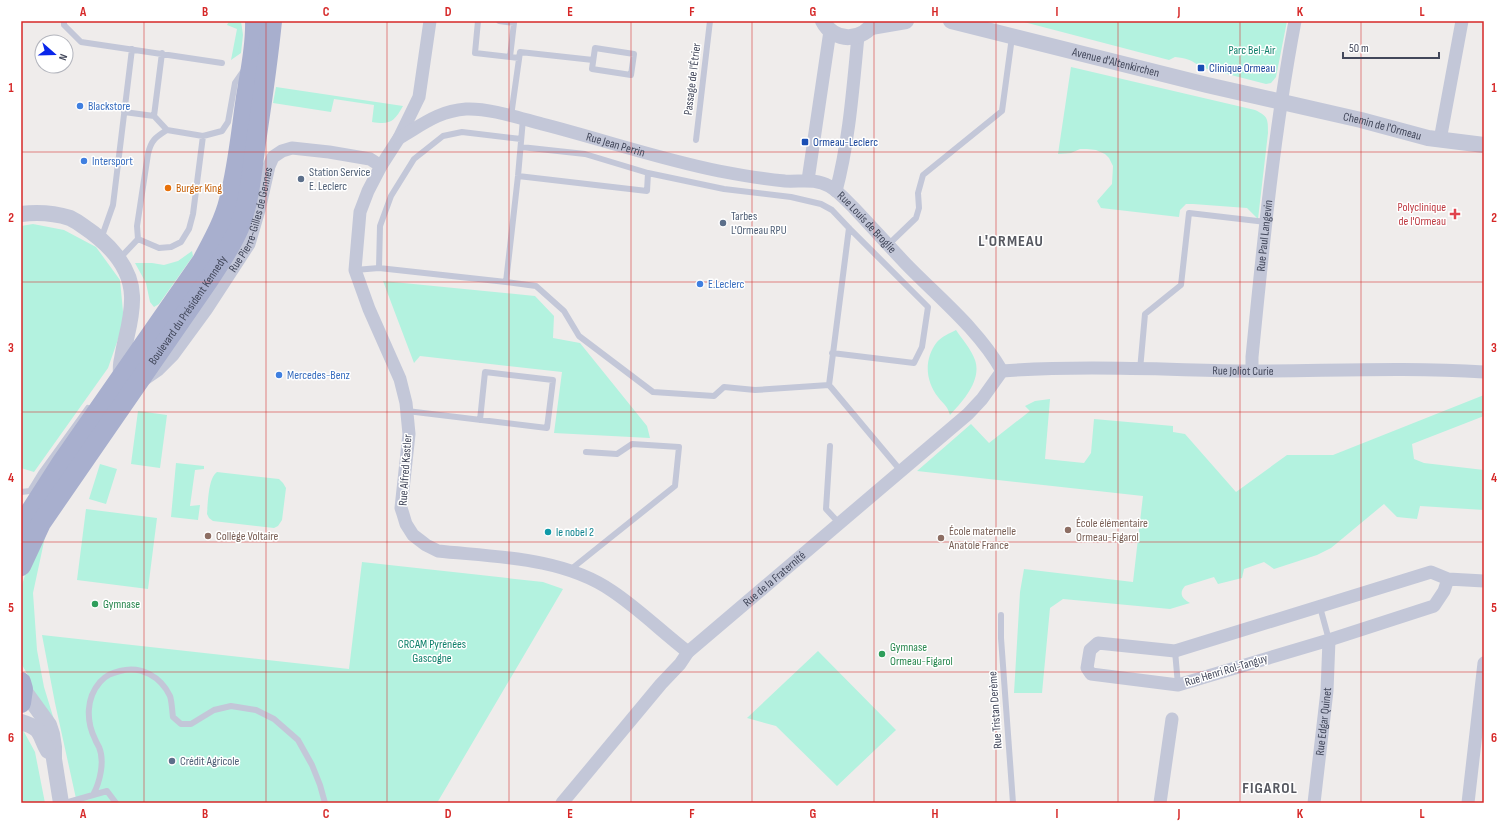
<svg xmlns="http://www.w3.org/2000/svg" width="1505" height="824" viewBox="0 0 1505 824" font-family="'Sofia Sans Condensed',sans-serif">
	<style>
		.green { fill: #b3f2df }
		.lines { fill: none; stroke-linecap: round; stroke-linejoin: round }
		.service { stroke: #c3c7d8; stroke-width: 6 }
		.minor { stroke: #c3c7d8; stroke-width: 13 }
		.tertiary { stroke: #c3c7d8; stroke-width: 16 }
		.primary { stroke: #a8afce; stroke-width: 20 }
		.grid { fill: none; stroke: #d62828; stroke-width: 1; stroke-opacity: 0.55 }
		.transit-dot { fill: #1a4fb4; stroke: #fff; stroke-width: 1.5 }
		.shop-dot { fill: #3f7fe0; stroke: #fff; stroke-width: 1.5 }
		.service-dot { fill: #5c6f8a; stroke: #fff; stroke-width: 1.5 }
		.food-dot { fill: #e8710a; stroke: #fff; stroke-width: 1.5 }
		.health-dot { fill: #e0444e; stroke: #fff; stroke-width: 1.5 }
		.education-dot { fill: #8d6e63; stroke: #fff; stroke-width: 1.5 }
		.culture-dot { fill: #0f9aa8; stroke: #fff; stroke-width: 1.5 }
		.leisure-dot { fill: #2e9e5b; stroke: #fff; stroke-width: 1.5 }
		.labels { text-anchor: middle; stroke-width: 3; stroke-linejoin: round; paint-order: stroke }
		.park-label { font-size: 12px; fill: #0e806a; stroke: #fff }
		.street-label { font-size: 12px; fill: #42475a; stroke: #fff }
		.transit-label { font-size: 12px; fill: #164399; stroke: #fff; text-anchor: start }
		.shop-label { font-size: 12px; fill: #366cbe; stroke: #fff; text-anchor: start }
		.service-label { font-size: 12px; fill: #4e5e75; stroke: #fff; text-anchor: start }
		.food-label { font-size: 12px; fill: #c56008; stroke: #fff; text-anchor: start }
		.health-label { font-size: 12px; fill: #be3a42; stroke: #fff; text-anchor: end }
		.education-label { font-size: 12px; fill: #785e54; stroke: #fff; text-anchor: start }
		.culture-label { font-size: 12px; fill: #0d838f; stroke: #fff; text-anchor: start }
		.leisure-label { font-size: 12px; fill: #27864d; stroke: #fff; text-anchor: start }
		.district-label { font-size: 16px; font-weight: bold; letter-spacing: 1px; fill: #575961; stroke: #fff }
		.neatline { fill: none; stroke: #d62828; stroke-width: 1.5 }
		.grid-label { font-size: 13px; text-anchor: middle; font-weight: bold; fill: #d62828 }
	</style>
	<rect width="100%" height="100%" fill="#efeceb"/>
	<path class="green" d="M229,21h12l2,14 -2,18 -10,7 6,-31 -10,-4z
		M1020,21h267l-11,56 -5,6 -5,1 -66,-17c-7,-7 -15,-9 -25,-10l-6,3z
		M1071,67l184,43c13,6 13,9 13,23l-10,86 -11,-11 -54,-4h-7l-6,6 -1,7 -78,-9 -4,-7 15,-17 1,-18 -4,-8 -4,-4 -9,-4 -9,-1h-7l-9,4 -13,1z
		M276,87l127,19c-9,16 -13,19 -31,16l2,-17 -40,-6 -3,13 -58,-9z
		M33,224l31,6 32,17 24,33 4,42 -16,46 -74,104 -13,-4v-242z
		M192,251l1,5 -34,48 -5,3 -4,-5 -4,-19 -11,-20h17l12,2 14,-4z
		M383,281l152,15 19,20 -1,22 27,5 67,83 3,12 -96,-5 8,-61 -142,-16 -6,7z
		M956,330c6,9 15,19 19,30 7,20 -12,41 -25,55 -3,-10 -6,-10 -12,-18 -13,-17 -14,-38 -1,-55 4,-5 13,-9 19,-12z
		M1484,395v21l-72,28 2,15 10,4 60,7v40l-64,-4 -3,13 -20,-2 -13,-13 -53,44 -14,7 -43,14 -10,-7 -20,7 -2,9 -24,6 -4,-7 -29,9c-7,8 -2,13 5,17l-20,6 -107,-10 -13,9 -8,85h-28l6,-101 4,-23 109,13 10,-86 -226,-25 54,-47 18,19 41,-32 -5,-5 10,-5 15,-2 -5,60 39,4 7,-10 3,-34 79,7v6l12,2 51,58 51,-37h46z
		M138,411l29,4 -7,53 -29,-4z
		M176,463l28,3v3l-9,1 -5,36 10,-1 -2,15 -27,-3z
		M100,464l17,5 -11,35 -17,-5z
		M217,472l62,7 4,4 3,5 -4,32 -4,6 -4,2 -61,-7 -4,-3 -2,-4c1,-10 1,-36 10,-42z
		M86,509l71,9 -9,71 -71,-9z
		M45,537l-12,56 4,57 7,37 11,36 -22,-31 -3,-13 -9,-16v-75l5,-16z
		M362,562l181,20 20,7 -126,214h-360l-22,-100 -13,-68 307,34z
		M818,651l78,79 -59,56 -61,-60 -29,-8z
		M23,730l12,22 10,51h-24v-72z"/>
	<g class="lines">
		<path class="service" d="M64,21v4l17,17 141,21
			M478,21l-3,32 44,5
			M499,21l15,2 -4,34
			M595,48l39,6 -3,21 -39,-6z
			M162,53l-8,63 13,14 36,6 19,-5 6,-9 7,-39 9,-13
			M124,112l30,4
			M511,116l9,-64 73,8
			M167,130c-11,7 -16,10 -19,24l-11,72 1,13 21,9 12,-1 10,-5 8,-13 4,-15 10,-78
			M696,140l14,-119
			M648,173l76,16 67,8 30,7 11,6 17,18 79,79 -6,40 -8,16 -82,-10
			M518,176l129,15 1,-18 -63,-19 -64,-7
			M849,228l-20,157 72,86
			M101,239l12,-34 19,-156
			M889,244l27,-26 3,-10 -1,-15 5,-18 79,-64 10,-74
			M120,258l18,-19
			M379,268l1,-42 11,-30 23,-37 29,-23 19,-4 59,7
			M355,270l24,-2 127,14 12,-106 5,-57
			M506,282l30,4 28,25 15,25 74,56 61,4 10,-9 31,3 74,-5
			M1140,370l5,-56 36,-29 8,-72 77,9
			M407,411l140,17 6,-48 -68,-8 -5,48
			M830,446l-4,63 13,14
			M41,473l47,-65
			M21,492l9,-1 11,-18 3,-2
			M570,570l105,-84 4,-39 -47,-3 -15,10 -31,-2
			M1320,607l9,33
			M1001,615v23l12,165
			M1175,651l3,34
			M93,795c7,-13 12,-34 6,-48 -1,-2 -3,-5 -4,-8 -9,-18 -9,-41 5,-57 6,-7 12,-9 20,-11 21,-6 41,6 50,25 2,6 2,15 3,21l8,7h10l23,-14 17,-4 25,4 18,9 24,21 14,25 8,20 5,18
			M65,803l42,-12 9,12"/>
		<g class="minor">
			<path d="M430,21l-11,76 -20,41 -18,28 -13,25 -8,21 -5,58 14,39 31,70 6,24 3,31 -8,74 2,6 3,10 7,11 13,10 12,6c57,6 125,6 174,40 27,18 50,41 76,61"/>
			<path id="s1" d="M399,138c23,-13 39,-27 67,-29 23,-1 53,9 76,15 59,15 117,35 177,47 21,4 44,8 66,10 15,1 30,-3 44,5 9,5 17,14 24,21 18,19 35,38 53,57 33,34 72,65 96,107"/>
			<path d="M1440,140l22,-119"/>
			<path d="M808,180l22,-149"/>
			<path d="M836,191c13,-48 17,-104 22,-155"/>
			<path id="s2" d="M1002,371c82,-6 166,-1 249,0 77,0 155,-4 233,1"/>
			<path id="s3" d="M1252,371v-14c11,-112 22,-225 43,-336"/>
			<path id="s4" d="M145,379l13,-9 15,-15 33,-45 43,-66 10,-34 10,-44 4,-9 9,-6 10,-3 37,4 41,7 11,7"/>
			<path d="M1448,579l-4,12 -10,15 -105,34 -151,45 -87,-11 -4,-6 3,-18 8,-7 77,8 256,-79 17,7 36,2"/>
			<path id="s5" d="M562,803l99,-119 19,-20 8,-12 280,-238 14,-15 20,-28"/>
			<path d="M1160,803l12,-84"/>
			<path id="s6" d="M1314,803l13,-112 2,-51"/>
			<path d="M1468,803l16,-140"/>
		</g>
		<g class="tertiary">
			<path d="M823,21c11,22 40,21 52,0"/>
			<path id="s7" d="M951,21l256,64 154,35 67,18 56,7"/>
			<path d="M871,27l35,-6"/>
			<path d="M21,214c16,-2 33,-1 49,4 4,2 9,5 13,8 24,16 48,40 49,70 1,23 -7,42 -10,63 -2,6 -1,13 -1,19"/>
			<path d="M23,689l26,36 3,9 2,13v12l7,44"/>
			<path d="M21,722c23,7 17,12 27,29"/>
		</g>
		<g class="primary">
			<path d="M21,530l7,-15 34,-53 140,-201c10,-19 22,-40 27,-61 9,-34 12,-69 17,-103 4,-25 10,-51 9,-76"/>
			<path id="s8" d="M21,566l20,-43 167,-242c11,-17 23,-34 31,-53 11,-27 13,-58 17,-86 6,-40 12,-81 16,-121"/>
			<path d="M21,682l2,7 -2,14"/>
		</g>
	</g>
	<path class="grid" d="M144,21v782M266,21v782M387,21v782M509,21v782M631,21v782M752,21v782M874,21v782M996,21v782M1118,21v782M1240,21v782M1361,21v782M21,152h1463M21,282h1463M21,412h1463M21,542h1463M21,672h1463"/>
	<g class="transit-dot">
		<rect x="1197" y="64" width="8" height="8" rx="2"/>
		<rect x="801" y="138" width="8" height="8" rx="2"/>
	</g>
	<g class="shop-dot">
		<circle cx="80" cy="106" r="4"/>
		<circle cx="84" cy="161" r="4"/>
		<circle cx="700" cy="284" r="4"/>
		<circle cx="279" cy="375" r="4"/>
	</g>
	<g class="service-dot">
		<circle cx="301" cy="179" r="4"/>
		<circle cx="723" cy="223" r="4"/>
		<circle cx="172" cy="761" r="4"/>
	</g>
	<circle class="food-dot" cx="168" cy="188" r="4"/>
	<path class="health-dot" d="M1453 208h4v4h4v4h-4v4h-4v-4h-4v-4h4z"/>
	<g class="education-dot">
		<circle cx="1068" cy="530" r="4"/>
		<circle cx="208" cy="536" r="4"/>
		<circle cx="941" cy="538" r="4"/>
	</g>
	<circle class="culture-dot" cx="548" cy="532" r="4"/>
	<g class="leisure-dot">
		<circle cx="95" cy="604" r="4"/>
		<circle cx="882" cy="654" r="4"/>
	</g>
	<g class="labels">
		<g class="park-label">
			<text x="1252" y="54">Parc Bel-Air</text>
			<text x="432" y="648">CRCAM Pyrénées<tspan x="432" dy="14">Gascogne</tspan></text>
		</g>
		<g class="street-label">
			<text dy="4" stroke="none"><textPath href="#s7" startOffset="170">Avenue d'Altenkirchen</textPath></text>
			<text transform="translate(692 79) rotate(-83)" y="4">Passage de l'Étrier</text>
			<text dy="4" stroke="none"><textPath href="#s7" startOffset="444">Chemin de l'Ormeau</textPath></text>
			<text dy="4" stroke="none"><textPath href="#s1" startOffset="228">Rue Jean Perrin</textPath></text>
			<text dy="4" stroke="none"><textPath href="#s4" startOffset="195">Rue Pierre-Gilles de Gennes</textPath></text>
			<text dy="4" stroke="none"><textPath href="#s1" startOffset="499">Rue Louis de Broglie</textPath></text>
			<text dy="4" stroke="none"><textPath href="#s3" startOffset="136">Rue Paul Langevin</textPath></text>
			<text dy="4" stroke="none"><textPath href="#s8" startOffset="306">Boulevard du Président Kennedy</textPath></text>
			<text dy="4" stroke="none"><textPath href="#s2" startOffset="241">Rue Joliot Curie</textPath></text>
			<text transform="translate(405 470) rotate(-86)" y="4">Rue Alfred Kastler</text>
			<text dy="4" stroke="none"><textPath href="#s5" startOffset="310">Rue de la Fraternité</textPath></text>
			<text transform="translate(1226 670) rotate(-17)" y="4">Rue Henri Rol-Tanguy</text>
			<text transform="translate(995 710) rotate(-94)" y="4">Rue Tristan Derème</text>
			<text dy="4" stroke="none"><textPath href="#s6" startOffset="82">Rue Edgar Quinet</textPath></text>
		</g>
		<g class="transit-label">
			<text x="1209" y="72">Clinique Ormeau</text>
			<text x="813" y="146">Ormeau-Leclerc</text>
		</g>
		<g class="shop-label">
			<text x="88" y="110">Blackstore</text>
			<text x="92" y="165">Intersport</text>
			<text x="708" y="288">E.Leclerc</text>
			<text x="287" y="379">Mercedes-Benz</text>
		</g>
		<g class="service-label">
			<text x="309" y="176">Station Service<tspan x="309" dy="14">E. Leclerc</tspan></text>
			<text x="731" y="220">Tarbes<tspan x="731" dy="14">L'Ormeau RPU</tspan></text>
			<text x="180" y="765">Crédit Agricole</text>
		</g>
		<g class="food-label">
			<text x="176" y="192">Burger King</text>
		</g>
		<g class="health-label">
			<text x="1446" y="211">Polyclinique<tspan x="1446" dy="14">de l'Ormeau</tspan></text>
		</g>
		<g class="education-label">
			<text x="1076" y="527">École élémentaire<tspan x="1076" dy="14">Ormeau-Figarol</tspan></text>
			<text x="949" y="535">École maternelle<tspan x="949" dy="14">Anatole France</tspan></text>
			<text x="216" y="540">Collège Voltaire</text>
		</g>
		<g class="culture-label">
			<text x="556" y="536">le nobel 2</text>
		</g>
		<g class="leisure-label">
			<text x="103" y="608">Gymnase</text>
			<text x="890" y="651">Gymnase<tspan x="890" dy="14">Ormeau-Figarol</tspan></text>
		</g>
		<g class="district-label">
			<text x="1011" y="246">L'ORMEAU</text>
			<text x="1270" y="793">FIGAROL</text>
		</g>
	</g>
	<rect width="1505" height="824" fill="none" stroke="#ffffff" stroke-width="44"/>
	<g transform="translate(54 54) rotate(110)"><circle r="19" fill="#ffffff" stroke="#b3b5bd"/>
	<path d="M0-3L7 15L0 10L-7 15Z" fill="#0926ea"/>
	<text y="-6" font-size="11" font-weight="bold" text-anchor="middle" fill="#42475a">N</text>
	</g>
	<path d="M1343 52v6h96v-6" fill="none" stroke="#42475a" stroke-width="2"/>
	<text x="1349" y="52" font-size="12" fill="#42475a" stroke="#ffffff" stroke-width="3" paint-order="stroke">50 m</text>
	<rect x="22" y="22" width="1461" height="780" class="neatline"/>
	<g class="grid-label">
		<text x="83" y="16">A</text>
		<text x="205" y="16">B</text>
		<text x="326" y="16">C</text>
		<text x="448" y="16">D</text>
		<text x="570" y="16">E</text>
		<text x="692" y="16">F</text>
		<text x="813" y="16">G</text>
		<text x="935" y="16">H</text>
		<text x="1057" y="16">I</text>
		<text x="1179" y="16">J</text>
		<text x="1300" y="16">K</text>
		<text x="1422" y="16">L</text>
		<text x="11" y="92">1</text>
		<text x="1494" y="92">1</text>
		<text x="11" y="222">2</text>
		<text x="1494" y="222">2</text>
		<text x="11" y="352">3</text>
		<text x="1494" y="352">3</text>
		<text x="11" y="482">4</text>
		<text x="1494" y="482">4</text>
		<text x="11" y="612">5</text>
		<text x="1494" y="612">5</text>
		<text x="11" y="742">6</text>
		<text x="1494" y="742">6</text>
		<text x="83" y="818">A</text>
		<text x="205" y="818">B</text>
		<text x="326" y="818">C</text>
		<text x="448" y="818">D</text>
		<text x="570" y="818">E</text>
		<text x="692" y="818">F</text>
		<text x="813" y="818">G</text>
		<text x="935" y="818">H</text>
		<text x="1057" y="818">I</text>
		<text x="1179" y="818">J</text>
		<text x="1300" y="818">K</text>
		<text x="1422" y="818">L</text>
	</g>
</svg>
